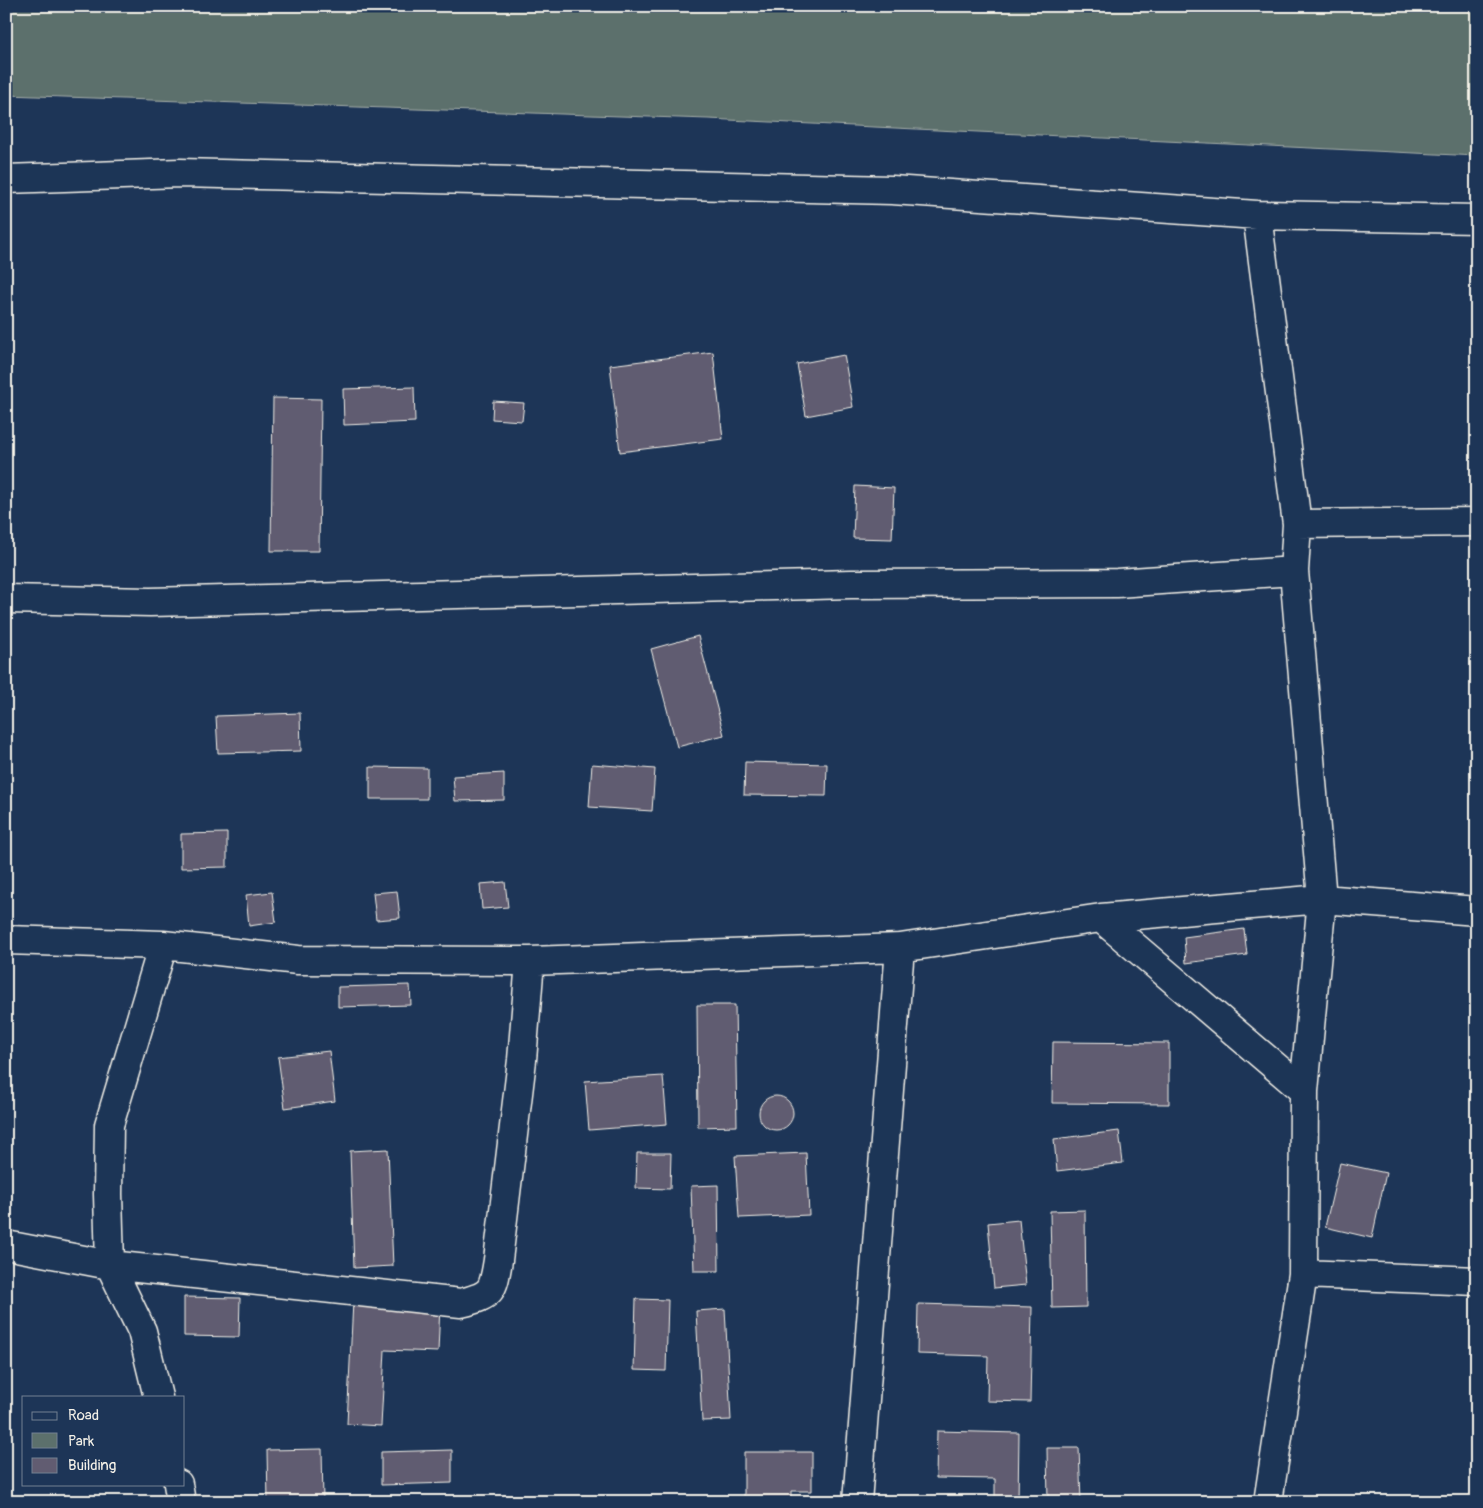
<svg xmlns="http://www.w3.org/2000/svg" width="1483" height="1508" viewBox="0 0 1483 1508" font-family="Pangolin,sans-serif">
	<style>
		.green { fill: #5c706c; stroke: #a8b0aa }
		.building { fill: #615c71; stroke: #f4f1e8 }
		.lines { fill: none; stroke-linecap: round; stroke-linejoin: round }
		.street-casing { stroke: #f4f1e8; stroke-width: 31 }
		.street { stroke: #1d3557; stroke-width: 28 }
	</style>
	<rect width="100%" height="100%" fill="#1d3557"/>
	<filter id="ink" filterUnits="userSpaceOnUse"><feTurbulence type="fractalNoise" baseFrequency=".02" numOctaves="2"/><feDisplacementMap in="SourceGraphic" scale="10" xChannelSelector="R" yChannelSelector="G"/><feConvolveMatrix kernelMatrix="1 2 1 2 8 2 1 2 1" color-interpolation-filters="sRGB"/></filter>
	<g filter="url(#ink)">
		<path class="green" d="M6,6h1471v150l-769,-37 -702,-24z"/>
		<path class="building" d="M713,352l10,87 -103,13 -10,-87z
			M844,355l9,52 -47,9 -9,-52z
			M414,387l1,35 -71,3 -1,-36z
			M273,398l48,1 -2,152h-48z
			M493,401l31,2 -2,18 -30,-2z
			M855,486l39,2 -2,51 -39,-1z
			M698,636l26,99 -47,12 -26,-98z
			M300,713l1,38 -83,2 -2,-37z
			M745,762l82,2 -1,32 -82,-1z
			M592,764l63,5 -3,42 -63,-4z
			M370,767l57,1v31h-57z
			M504,773v27l-49,1 -2,-25z
			M227,833v34l-46,1v-34z
			M505,882l3,25 -26,2 -2,-25z
			M397,891l3,27 -24,2 -3,-27z
			M272,892l4,30 -27,4 -3,-31z
			M1244,929l3,26 -61,8 -2,-26z
			M410,985l1,20 -73,2v-20z
			M697,1005h38l2,121 -39,1z
			M1053,1042l116,1v61l-117,-1z
			M329,1051l6,50 -50,7 -7,-51z
			M663,1076l4,48 -78,6 -4,-49z
			M759 1113a17 17 0 1 1 34 0a17 17 0 1 1-34 0Z
			M1119,1131l4,32 -66,8 -3,-32z
			M388,1149l5,117 -39,2 -4,-117z
			M637,1153h34l-1,36 -34,-1z
			M806,1153l3,62 -70,3 -4,-62z
			M1340,1163l46,10 -14,65 -47,-11z
			M718,1185l1,86h-25l-3,-85z
			M1085,1210l1,97 -34,1 -2,-97z
			M1019,1220l7,65 -32,3 -6,-65z
			M184,1297l56,1 -1,39 -55,-1z
			M636,1299l32,1 -2,71 -32,-1z
			M353,1301l87,4 -2,47 -53,-2 -4,76 -34,-2z
			M918,1304l114,3 -2,95 -43,-1 1,-45 -71,-2z
			M725,1309l6,111 -29,1 -6,-110z
			M937,1431l82,2 -1,69h-23v-23l-59,-1z
			M1047,1448h32l2,54h-33z
			M322,1449l1,53h-55l-1,-52z
			M452,1450v33l-71,2v-33z
			M744,1452h68v39h-21v11h-47z"/>
		<g class="lines">
			<defs>
				<path id="street" d="M6,179l174,-6 712,17 365,25 220,4
					M1257,215l40,309 -3,47 28,328 -18,192 -1,183 -35,228
					M1297,524l180,-2
					M6,599l144,3 701,-18 266,-1 177,-12
					M1101,918l203,173
					M6,940l157,5 135,15 232,1 370,-13 201,-30 221,-19 155,12
					M6,1245l104,20 351,38c32,-8 32,-12 37,-43l24,-200 8,-99
					M1303,1274l174,7
					M158,1397l-16,-66 -32,-66 -2,-71 1,-69 54,-180
					M178,1484l3,18
					M857,1502l43,-554"/>
			</defs>
			<use href="#street" class="street-casing"/>
			<use href="#street" class="street"/>
		</g>
	</g>
	<rect width="1483" height="1508" fill="none" stroke="#1d3557" stroke-width="25"/>
	<rect x="12" y="12" width="1458" height="1483" fill="none" stroke="#f4f1e8" stroke-width="2" filter="url(#ink)"/>
	<rect x="22" y="1396" width="162" height="90" fill="#1d3557" stroke="#738091"/>
	<rect x="32" y="1412" width="25" height="8" fill="#1d3557" stroke="#738091"/>
	<text x="68" y="1420" font-size="15" fill="#f4f1e8">Road</text>
	<rect x="32" y="1433" width="25" height="15" fill="#5c706c" stroke="#738091"/>
	<text x="68" y="1446" font-size="15" fill="#f4f1e8">Park</text>
	<rect x="32" y="1458" width="25" height="15" fill="#615c71" stroke="#738091"/>
	<text x="68" y="1470" font-size="15" fill="#f4f1e8">Building</text>
</svg>
